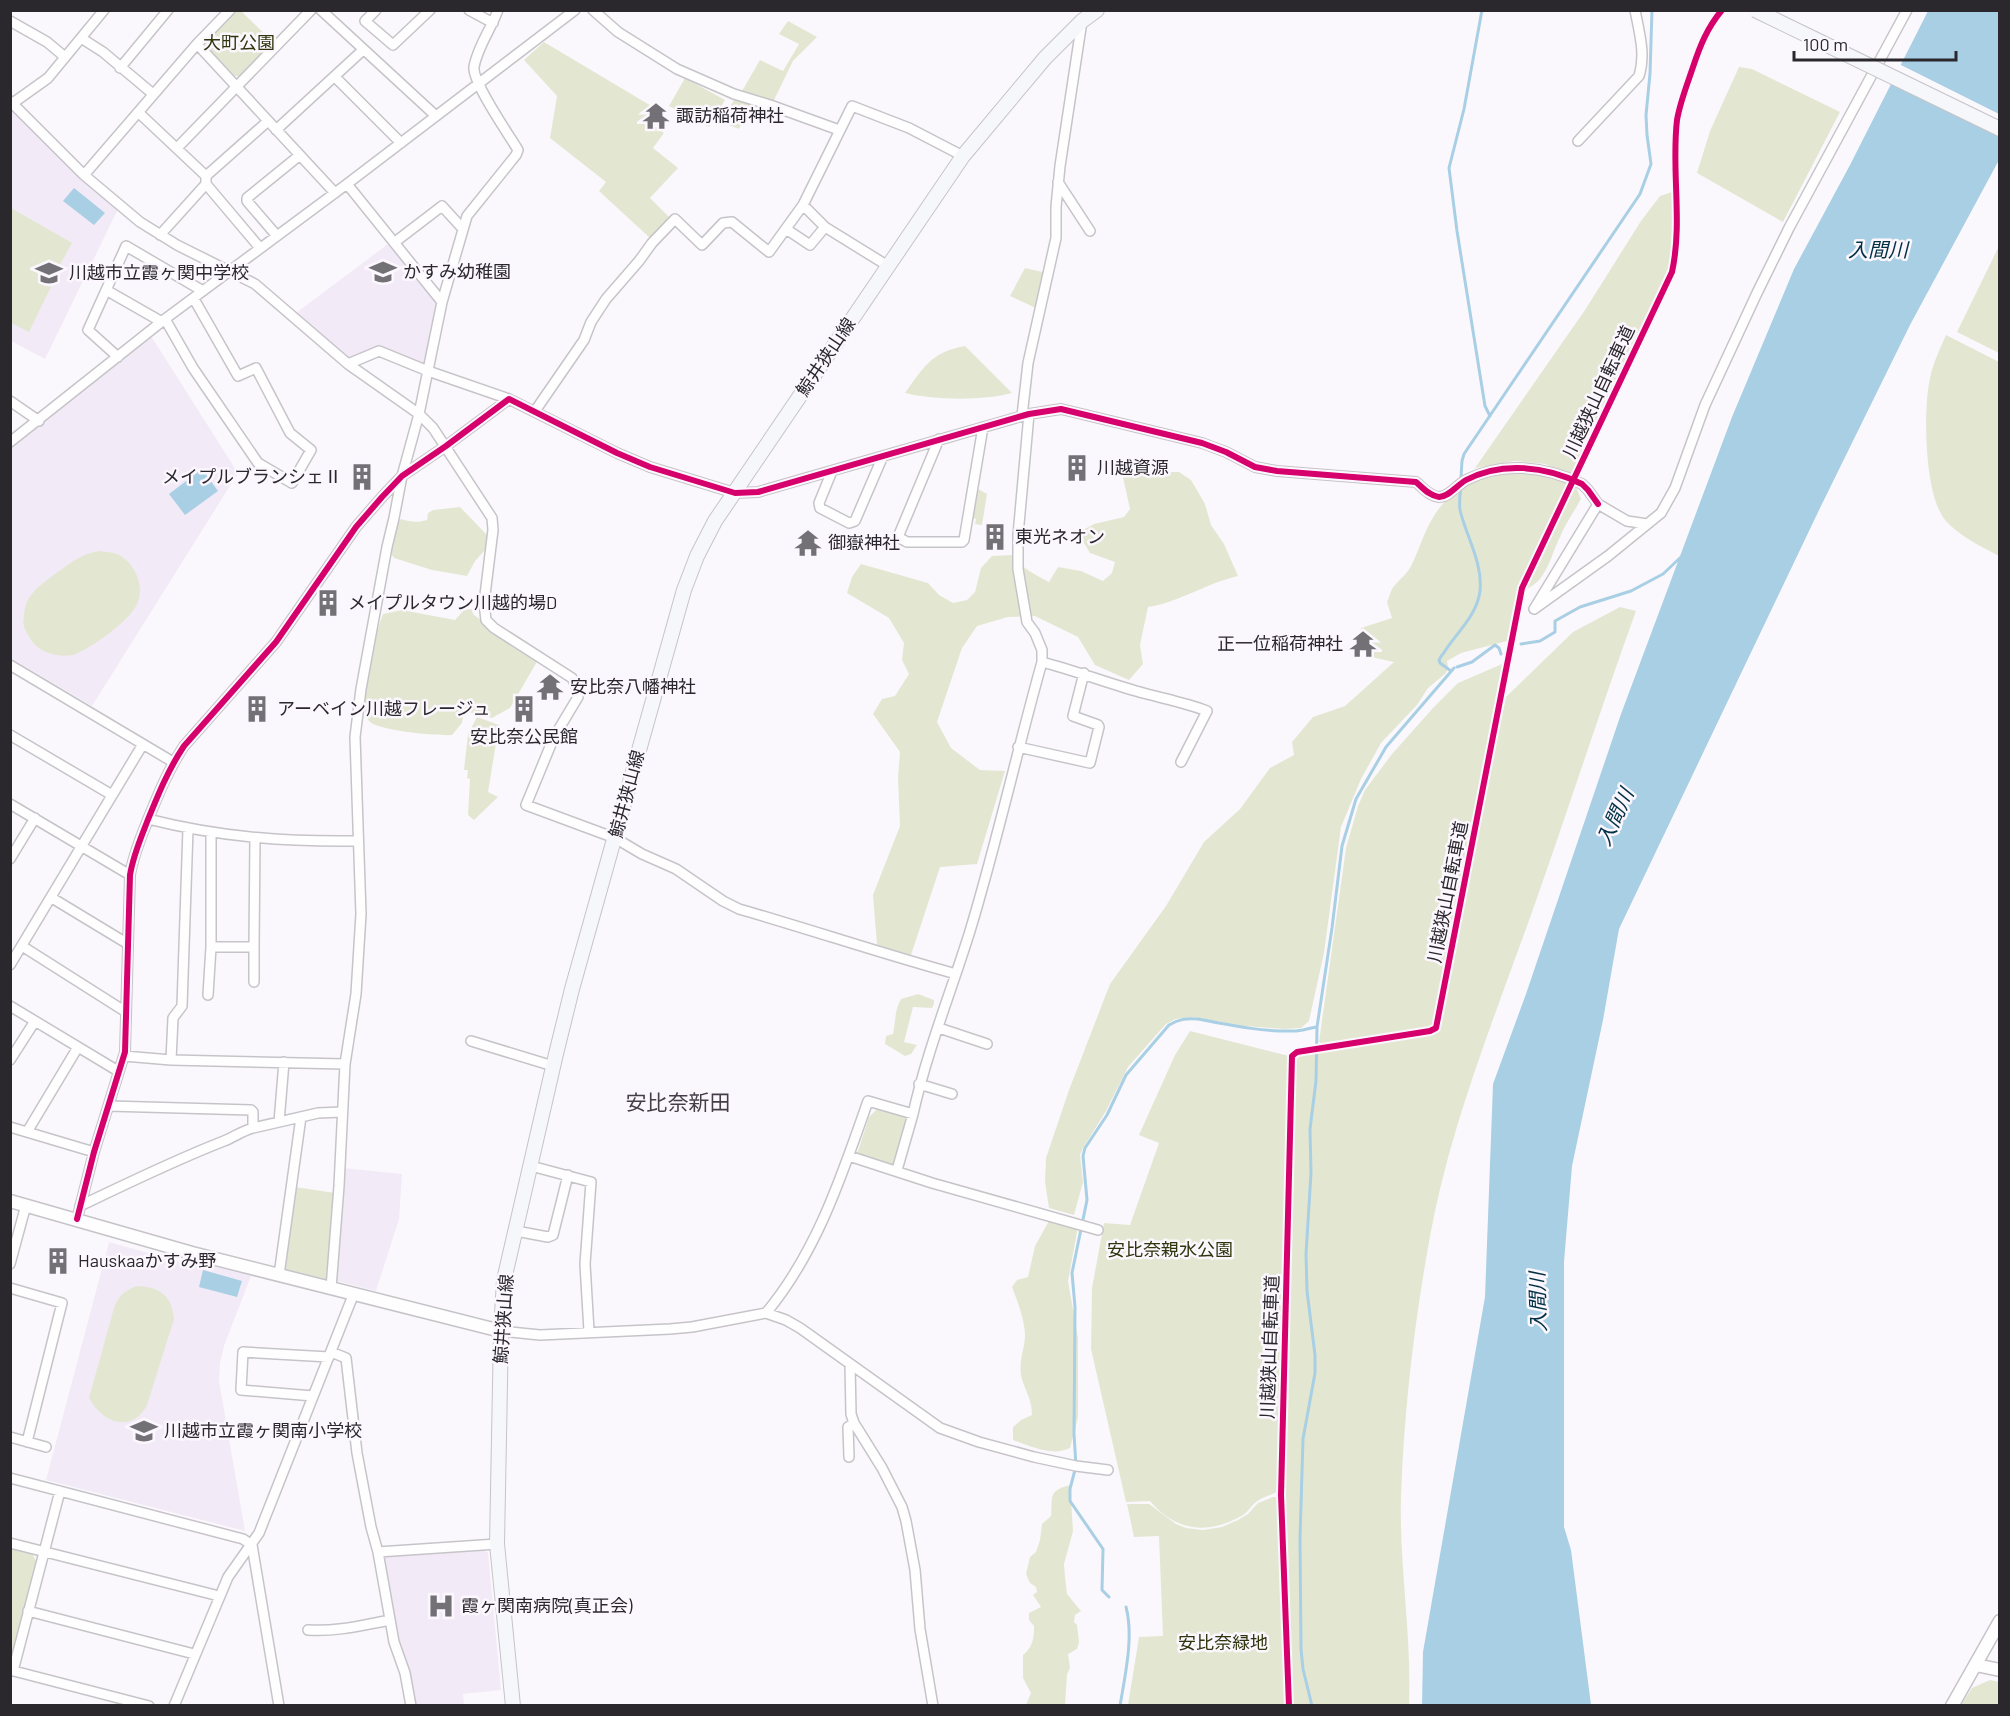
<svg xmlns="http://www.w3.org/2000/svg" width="2010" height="1716" viewBox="0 0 2010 1716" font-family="Barlow,'Noto Sans JP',sans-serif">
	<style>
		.built { fill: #f2eaf6 }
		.green { fill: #e3e7d2 }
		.water { fill: #a8cfe4 }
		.pier { fill: #fbf8fd }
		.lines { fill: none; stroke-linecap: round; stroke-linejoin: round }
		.stream { stroke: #a8cfe4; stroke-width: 3 }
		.minor-casing { stroke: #c6c4c8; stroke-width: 12 }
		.tertiary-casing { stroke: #c6c4c8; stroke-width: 15 }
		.secondary-casing { stroke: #c6c4c8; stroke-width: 16 }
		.minor { stroke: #fefeff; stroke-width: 9 }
		.tertiary { stroke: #fefeff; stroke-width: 12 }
		.secondary { stroke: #f5f7fa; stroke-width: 14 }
		.secondary-bridge-casing { stroke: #c6c4c8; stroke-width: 16; stroke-linecap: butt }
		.secondary-bridge { stroke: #f5f7fa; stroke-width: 14 }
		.cycleway-casing { stroke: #fcf7fe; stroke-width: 10 }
		.cycleway { stroke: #d6006c; stroke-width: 6 }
		.labels { text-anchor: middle; stroke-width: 5; stroke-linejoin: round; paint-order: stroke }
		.park-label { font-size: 18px; fill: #2f350c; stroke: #fcf7fe }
		.poi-label { font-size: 18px; fill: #2a282c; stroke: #fcf7fe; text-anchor: start }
		.street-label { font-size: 18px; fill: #2a282c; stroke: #fcf7fe }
		.water-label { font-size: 20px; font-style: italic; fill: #003145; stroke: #fcf7fe }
		.quarter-label { font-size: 21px; fill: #443f47; stroke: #fcf7fe }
	</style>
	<rect width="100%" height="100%" fill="#fbf8fd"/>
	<path class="built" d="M10,104l64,68 44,37 -73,150 -34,-18z
		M392,241l45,62 -12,62 -46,-16 -30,11 -53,-47z
		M151,336l87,137 -146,233 -81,-48v-213z
		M343,1168l59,6 -3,45 -23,72 -39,-10 -3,-3z
		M109,1242l72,20 2,-4 68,18 -27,70 -4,17 -1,18 26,150 -199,-51z
		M483,1549l5,4 13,137 -38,4 1,11h-51l-14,-53 -18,-92 4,-4z"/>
	<path class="green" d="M236,10l5,1 33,32 -33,33h-6l-29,-30v-5z
		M788,21l29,16 -24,24 -20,41 -31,-11 18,-31 23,11 16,-27 -20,-10z
		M544,42l109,65 -9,12 20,14 -11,15 25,20 -28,30 20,20 -20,20 -51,-47 7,-9 -56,-44 7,-42 -33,-36z
		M1739,67l13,2 88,43 -57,110 -86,-49 13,-42z
		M685,78l40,22 -16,27 -40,-21z
		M735,98l18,5 -14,26 -18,-7z
		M1672,192l2,34 -4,45 -99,204 -26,-11 -30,-3 -40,7 110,-158 56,-89 19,-25z
		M11,208l61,35 -23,42 2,2 -22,45 -18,-9z
		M1999,246v107l-42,-21z
		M1025,268l22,5 -9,36 -28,-13z
		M1946,335l53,27v194c-17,-9 -40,-20 -53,-35 -22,-24 -23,-112 -16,-143 3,-15 10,-29 16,-43z
		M965,346l47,47c-29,8 -79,7 -107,0 19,-26 26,-41 60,-47z
		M1143,462l9,10h27l12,8 14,24 6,21 13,19 14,32c-31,7 -58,26 -90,31l-8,38 3,19 -14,16 -34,-15 -17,-28 -43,-21 -27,1 -31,9 -15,22 -25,74 14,26 29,22 25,1 -28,93 -37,3 -29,88 -34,-10 -4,-50 27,-69 -2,-48 2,-26 -27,-38 9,-15 13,-3 14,-22 -7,-14 2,-17 -15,-25 -42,-25 5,-16 9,-13 67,19 11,12 14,8 14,-3 8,-8 6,-24 11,-12 20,-1c9,13 24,20 37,27l9,-15 23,4 22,10 9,-8 3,-11 -25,-9 -6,-10 -3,-12 13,-7 30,-7 6,-8 -10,-45z
		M1529,472l39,10 -45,94 -8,25 -8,40 -46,12 -14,8 1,6 -2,6 -18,15 -11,17 -36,38 -20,36 -20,48 -17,126 -15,68 -8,7 -17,1 -41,-3 -49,-9 -18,2 -10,5 -38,43 -22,44 -23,37 -3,7 3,27 -9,33 -25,-7 -4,-26 1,-24 23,-68 41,-106 56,-78 38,-64 36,-33 30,-41 24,-13 -2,-13 21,-25 32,-11 49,-44 -23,-5 1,-7 -15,-3 4,-19 31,-10 -5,-16c2,-4 3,-9 5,-13 6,-9 16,-15 20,-25 7,-14 11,-29 19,-43 21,-39 56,-47 98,-49z
		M1576,487l5,12c-7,13 -16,25 -21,38 -10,20 -13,45 -36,53l1,-8 47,-93z
		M978,489l9,5 -5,31 -7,-1 1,-5 -3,-1z
		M460,507l29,30 -1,10 -13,14 -8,15 -35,-6 -38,-12 -4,-6 6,-28 5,-5c10,3 16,4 26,1l1,-7 5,-3z
		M99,551c6,1 16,1 22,5 15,10 24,31 16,48 -7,17 -47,45 -64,51 -9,2 -19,0 -27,-3 -10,-4 -14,-10 -19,-19 -4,-7 -4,-9 -3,-17 1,-21 15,-30 31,-42 16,-11 25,-20 44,-23z
		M1620,607l16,4c-34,94 -65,190 -98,284 -40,115 -88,227 -109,347 -15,83 -25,169 -28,254 -2,70 11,140 8,209h-117l-8,-167 1,-95 10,-385 3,-4 8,-2 131,-19 69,-336 67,-65z
		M471,609l3,6 64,45 -28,48 -18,10 -28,-7 -2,12 -10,12c-14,1 -71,-4 -82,-13 -17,-15 6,-89 13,-108l19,-4 53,10 9,-10z
		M1502,664l-68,361 -8,4 -104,15 -3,-2 27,-194 12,-42 7,-16 27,-36 41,-46 25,-25z
		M477,717l22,8 -11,67 10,5 -24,23 -6,-5 2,-36 -3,-1 1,-8h-4l4,-36z
		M918,994l16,6v4l-2,4 -19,-1 -9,35 13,3 -6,9 -6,2 -20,-12 1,-8 7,-2c3,-13 1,-23 8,-35z
		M1190,1031l99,25 -3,79v83l-9,274c-6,3 -15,5 -21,10 -5,4 -8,10 -13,13 -34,20 -67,17 -93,-14l-24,1 -35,-153 1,-61 12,-65 26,2 29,-82 -20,-8 36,-80z
		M878,1108l30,10 -15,48 -36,-12 12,-37z
		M295,1187l40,6 -7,87 -46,-11z
		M1050,1219l28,8 -10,54 10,57v79l-8,31c-18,9 -40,-2 -57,-8v-13l8,-7 11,-5c0,-18 -8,-25 -11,-40 -2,-14 3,-25 4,-38 0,-17 -7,-34 -13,-50l5,-7 11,-3 7,-31z
		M137,1286c22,1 35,9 37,33l-27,86c-15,29 -45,18 -58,-7l25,-90c5,-13 10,-17 23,-22z
		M1070,1485l3,46 -9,33 1,13 2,17 14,17 -6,4 -1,7 3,3 2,17 -2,7 -9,5 2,14 -3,6 -2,31h-39l5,-12 -8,-15v-23c10,-8 11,-17 11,-29l-5,-6v-7l12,-6 -8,-12 4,-3 -1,-5 -6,-4 -4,-9 4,-17 6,-5 4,-12 2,-16 9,-8c2,-19 -4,-25 19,-31z
		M1273,1497h3l2,6 8,202h-158l11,-68 24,-1 -4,-100 -25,1 -7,-33h22l27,20 10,4 17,2 19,-3 16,-7 10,-6 10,-11z
		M11,1548l21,5 4,8 -25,97z
		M1990,1680l9,2v23h-38l11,-17z"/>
	<path class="water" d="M1928,11h71v149l-89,165 -90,183 -201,421 -16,91 -31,146 -8,96v265l7,23 20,155 -169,1 1,-54 62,-355 8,-213 33,-90 95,-280 111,-297 62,-148 56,-104z
		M74,188l31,25 -11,12 -31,-24z
		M202,469l16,22 -33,24 -16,-21z
		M203,1270l39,11 -5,16 -38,-10z"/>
	<path class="pier" d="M1897,63l102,51v22l-111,-54z"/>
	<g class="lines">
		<path class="stream" d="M1482,10l-18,99 -15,59 8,63 28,175 5,10
			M1461,477l1,-16 2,-7 176,-260 11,-30 -4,-29 -1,-20 4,-41 2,-64
			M1521,644l19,-3 15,-9v-11l25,-14 51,-16 32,-17 18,-17
			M1443,654c12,-20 34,-38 37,-63 3,-28 -14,-55 -20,-81 -1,-7 0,-16 1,-23
			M1442,655l-3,5 1,3 11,8
			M1457,667l15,-5 23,-17 4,3 2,6
			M1109,1597l-7,-7 1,-41 -33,-48v-12l6,-23 -2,-32 1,-127 -3,-34 15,-73 -4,-44 2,-8 22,-33 19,-40 43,-50c10,-6 18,-7 29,-6 31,6 64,13 96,12 7,0 15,-3 23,-4
			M1120,1706c5,-31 14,-69 6,-99
			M1312,1706l-9,-37 -2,-20 -1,-111 3,-99 12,-66v-18l-8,-64 -1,-37 5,-81 -1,-44 6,-48 1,-54 15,-99 10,-82 14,-47 30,-52 68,-79"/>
		<defs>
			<path id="minor" d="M321,10l115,106
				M376,10l-11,11 28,24 37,-35
				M469,10l24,13
				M593,10l25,22 59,37 57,25 36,11 69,25
				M10,21l37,21 18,15
				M81,38l22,14 50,42
				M197,44l138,149
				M120,68l48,-58
				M335,77l66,66
				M10,101l74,74 56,47 37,23 78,39 93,80 71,50 14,14 59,90 1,12 -9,73 2,17 8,8 78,50 5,10 1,9 -24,40 -28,68 89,33 27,16 34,15 47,32 16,8c73,21 144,45 217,65
				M13,103l35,-25 56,-68
				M138,112l68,64v8l54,64
				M276,130l87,-80
				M1578,141l61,-65c7,-22 0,-44 -4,-66
				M177,148l134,-138
				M84,175l113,-131 33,-34
				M206,176l62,-55
				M1058,182l32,49
				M347,184l95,118
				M803,205l22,22
				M786,229l24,16 15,-18 63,39
				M160,235l46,-51
				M277,236l-30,-35v-3l53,-43
				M395,242l47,-36 21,23
				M106,290l56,32
				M165,319l28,49 65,95 34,20 19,-33 -21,-17 -34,-65 -18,8 -44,-77
				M118,357l-30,-27 38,-84 77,45
				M348,364l31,-13 49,20 81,28
				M10,401l29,20
				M535,411l49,-71 7,-18 15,-23 33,-38 13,-18 23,-24 27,26 21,-22 9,-1 37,30 34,-47 49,-99 57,22 54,28
				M1022,416l6,-53 28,-125v-31l4,-41 22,-145
				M939,439l-41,98 9,5h55l2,-2 19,-113
				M10,442l155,-123 182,-135 228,-174
				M832,471l-13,32 1,5 29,15 6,-2 28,-65
				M1647,524l-20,-3 -29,-17 -64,105 74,-53 53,-43 14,-25 30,-83 52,-112 32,-65 118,-218
				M1042,662c31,8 62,20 94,29 24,7 48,11 71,20l-26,51
				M10,665l163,97
				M10,735l102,60
				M1018,747l72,16 9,-36 -1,-2 -25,-9 11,-43
				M10,804l120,71
				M148,819c71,18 137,23 210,22
				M211,832v115h43l1,-109
				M10,859l25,-41
				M52,898l76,46
				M22,946l104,66
				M10,965l133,-221
				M254,982v-35
				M208,995l3,-48
				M10,1006l108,65
				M939,1028l48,16
				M471,1041l82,25
				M124,1056l47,4 174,4 11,-70 5,-80 -6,-177 6,-48 26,-142 7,-29 8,-42 17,-62 23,-112 25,-86 49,-61 2,-5c-9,-15 -46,-68 -44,-83 3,-19 17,-38 24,-57
				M10,1060l25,-39
				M171,1060l2,-42 9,-12 6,-177
				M919,1084l33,10
				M279,1122l5,-60
				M10,1127l84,25
				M253,1128l65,-15 24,-1
				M27,1132l51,-85
				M849,1156l83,27 166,47
				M531,1166l60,16 -6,82 4,67
				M897,1170l16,-56
				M80,1206c48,-23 95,-46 144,-65 10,-4 18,-10 29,-13v-16l-2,-2 -142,-4
				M77,1219l17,-67 31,-100 5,-177c3,-19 10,-35 17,-53 11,-27 21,-52 37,-76l92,-104 80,-115 26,-30 20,-21 44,-30 63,-47 108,54 33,14 85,26 23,-1 271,-78 32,-5 141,34 24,9 29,15 22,4 139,11c6,5 13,14 23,15 10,0 18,-12 27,-17 36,-19 80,-14 116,4l6,6 10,14
				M516,1231l32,6 5,-2 15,-60
				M10,1264l16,-59
				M279,1275l22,-158
				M10,1288l52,15 -35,139
				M331,1288l8,-102 6,-122
				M766,1313c51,-61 76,-138 102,-212l45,13c14,-63 38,-122 57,-183 27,-89 47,-180 72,-269v-12l-7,-17 -8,-11 -9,-53v-34l11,-121
				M501,1331l39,4 130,-6 22,-2 74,-14 20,7 14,8 140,100 39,14 55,15 42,9 32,4
				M331,1352l15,6 11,95 14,74 7,25 16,90 11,31 6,33
				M850,1364l1,50 3,9 28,45 20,39 4,14 9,49 5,59 13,77
				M313,1396l-72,-6 2,-38 86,5
				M10,1437l36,10
				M849,1457l-1,-30 6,-4
				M10,1478l233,61 9,6 27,161
				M10,1543l209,53
				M378,1552l119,-8
				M28,1611l166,43
				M308,1630c28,2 55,-5 82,-10
				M10,1670l139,36
				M13,1671l47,-180
				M174,1706l54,-129 31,-44 95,-240"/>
			<path id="tertiary" d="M10,1201l182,52 309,78
				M1976,1665l24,5
				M1952,1706l48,-85"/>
			<path id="secondary" d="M513,1706l-16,-162 4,-213 3,-51 52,-226 16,-65 112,-399 13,-34 18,-35 248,-365 82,-98 37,-37 15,-11"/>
		</defs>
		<use href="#minor" class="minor-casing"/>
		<use href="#tertiary" class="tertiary-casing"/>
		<use href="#secondary" class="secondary-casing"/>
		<use href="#minor" class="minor"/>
		<use href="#tertiary" class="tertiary"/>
		<use href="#secondary" class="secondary"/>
		<defs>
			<path id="secondary-bridge" d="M1755,10l245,119"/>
		</defs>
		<use href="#secondary-bridge" class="secondary-bridge-casing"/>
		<use href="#secondary-bridge" class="secondary-bridge"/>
		<defs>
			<path id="cycleway" d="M77,1219l17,-67 31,-100 5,-177c3,-19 10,-35 17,-53 11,-27 21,-52 37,-76l92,-104 80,-115 26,-30 20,-21 44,-30 63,-47 108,54 33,14 85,26 23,-1 271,-78 32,-5 141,34 24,9 29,15 22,4 139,11c6,5 13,14 23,15 10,0 18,-12 27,-17 36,-19 80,-14 116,4l6,6 10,14
				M1289,1706l-8,-211 11,-439 5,-4 133,-21 6,-3 86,-440 150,-316c11,-50 -1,-102 5,-152 3,-18 10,-35 16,-53 7,-21 14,-39 29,-57"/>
		</defs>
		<use href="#cycleway" class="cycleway-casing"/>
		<use href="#cycleway" class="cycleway"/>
	</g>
	<defs>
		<symbol id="temple-bare" viewBox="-9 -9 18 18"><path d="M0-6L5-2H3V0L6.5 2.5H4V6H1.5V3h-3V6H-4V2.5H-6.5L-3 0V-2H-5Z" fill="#737175" stroke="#fcf7fe" stroke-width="2.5" paint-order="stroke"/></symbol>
		<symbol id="school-bare" viewBox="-9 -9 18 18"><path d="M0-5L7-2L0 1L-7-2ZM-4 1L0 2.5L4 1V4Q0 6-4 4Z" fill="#737175" stroke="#fcf7fe" stroke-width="2.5" paint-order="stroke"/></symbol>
		<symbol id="building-bare" viewBox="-9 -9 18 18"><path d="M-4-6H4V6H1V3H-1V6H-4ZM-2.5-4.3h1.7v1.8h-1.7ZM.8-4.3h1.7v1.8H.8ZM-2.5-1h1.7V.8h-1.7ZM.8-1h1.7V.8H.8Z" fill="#737175" stroke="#fcf7fe" stroke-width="2.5" paint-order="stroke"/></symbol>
		<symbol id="hospital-bare" viewBox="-9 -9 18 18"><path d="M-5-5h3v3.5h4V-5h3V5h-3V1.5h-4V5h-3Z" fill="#737175" stroke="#fcf7fe" stroke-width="2.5" paint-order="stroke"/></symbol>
	</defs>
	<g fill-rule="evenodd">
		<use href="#temple-bare" x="637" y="97" width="38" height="38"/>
		<use href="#school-bare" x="364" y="253" width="38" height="38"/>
		<use href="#school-bare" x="30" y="254" width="38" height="38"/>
		<use href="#building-bare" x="1058" y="449" width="38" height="38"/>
		<use href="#building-bare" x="343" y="458" width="38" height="38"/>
		<use href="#building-bare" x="976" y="518" width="38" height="38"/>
		<use href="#temple-bare" x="789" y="524" width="38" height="38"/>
		<use href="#building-bare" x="309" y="584" width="38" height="38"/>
		<use href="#temple-bare" x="1344" y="625" width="38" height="38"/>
		<use href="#temple-bare" x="531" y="668" width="38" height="38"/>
		<use href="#building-bare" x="238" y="690" width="38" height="38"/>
		<use href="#building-bare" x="505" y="690" width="38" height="38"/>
		<use href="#building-bare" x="39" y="1242" width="38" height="38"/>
		<use href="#school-bare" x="125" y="1412" width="38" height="38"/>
		<use href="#hospital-bare" x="422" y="1587" width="38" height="38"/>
	</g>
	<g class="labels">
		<g class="park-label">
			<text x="239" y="49">大町公園</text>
			<text x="1170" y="1256">安比奈親水公園</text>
			<text x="1223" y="1649">安比奈緑地</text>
		</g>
		<g class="poi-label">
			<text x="676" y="122">諏訪稲荷神社</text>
			<text x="403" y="278">かすみ幼稚園</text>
			<text x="69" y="279">川越市立霞ヶ関中学校</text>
			<text x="1097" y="474">川越資源</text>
			<text x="342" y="483" text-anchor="end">メイプルブランシェⅡ</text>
			<text x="1015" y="543">東光ネオン</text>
			<text x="828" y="549">御嶽神社</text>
			<text x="348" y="609">メイプルタウン川越的場D</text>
			<text x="1343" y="650" text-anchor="end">正一位稲荷神社</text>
			<text x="570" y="693">安比奈八幡神社</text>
			<text x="277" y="715">アーベイン川越フレージュ</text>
			<text x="524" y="743" text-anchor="middle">安比奈公民館</text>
			<text x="78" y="1267">Hauskaaかすみ野</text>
			<text x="164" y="1437">川越市立霞ヶ関南小学校</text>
			<text x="461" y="1612">霞ヶ関南病院(真正会)</text>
		</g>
		<g class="street-label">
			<text transform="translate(826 357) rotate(-56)" y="6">鯨井狭山線</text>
			<text transform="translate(1599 392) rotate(-65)" y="6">川越狭山自転車道</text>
			<text transform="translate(627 794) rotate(-75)" y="6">鯨井狭山線</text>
			<text transform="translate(1448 892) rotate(-79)" y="6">川越狭山自転車道</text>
			<text transform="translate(504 1319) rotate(-86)" y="6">鯨井狭山線</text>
			<text transform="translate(1270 1347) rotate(-88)" y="6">川越狭山自転車道</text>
		</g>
		<g class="water-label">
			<text x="1878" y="257">入間川</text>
			<text transform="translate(1615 817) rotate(-65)" y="7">入間川</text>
			<text transform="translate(1538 1302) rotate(-92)" y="7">入間川</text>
		</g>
		<g class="quarter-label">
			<text x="678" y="1110">安比奈新田</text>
		</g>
	</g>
	<rect width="2010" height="1716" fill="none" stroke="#2a282c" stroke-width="24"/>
	<path d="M1794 51v9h162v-9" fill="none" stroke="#2a282c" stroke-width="3"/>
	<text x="1803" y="51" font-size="18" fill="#2a282c" stroke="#fcf7fe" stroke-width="4.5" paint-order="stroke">100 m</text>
</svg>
